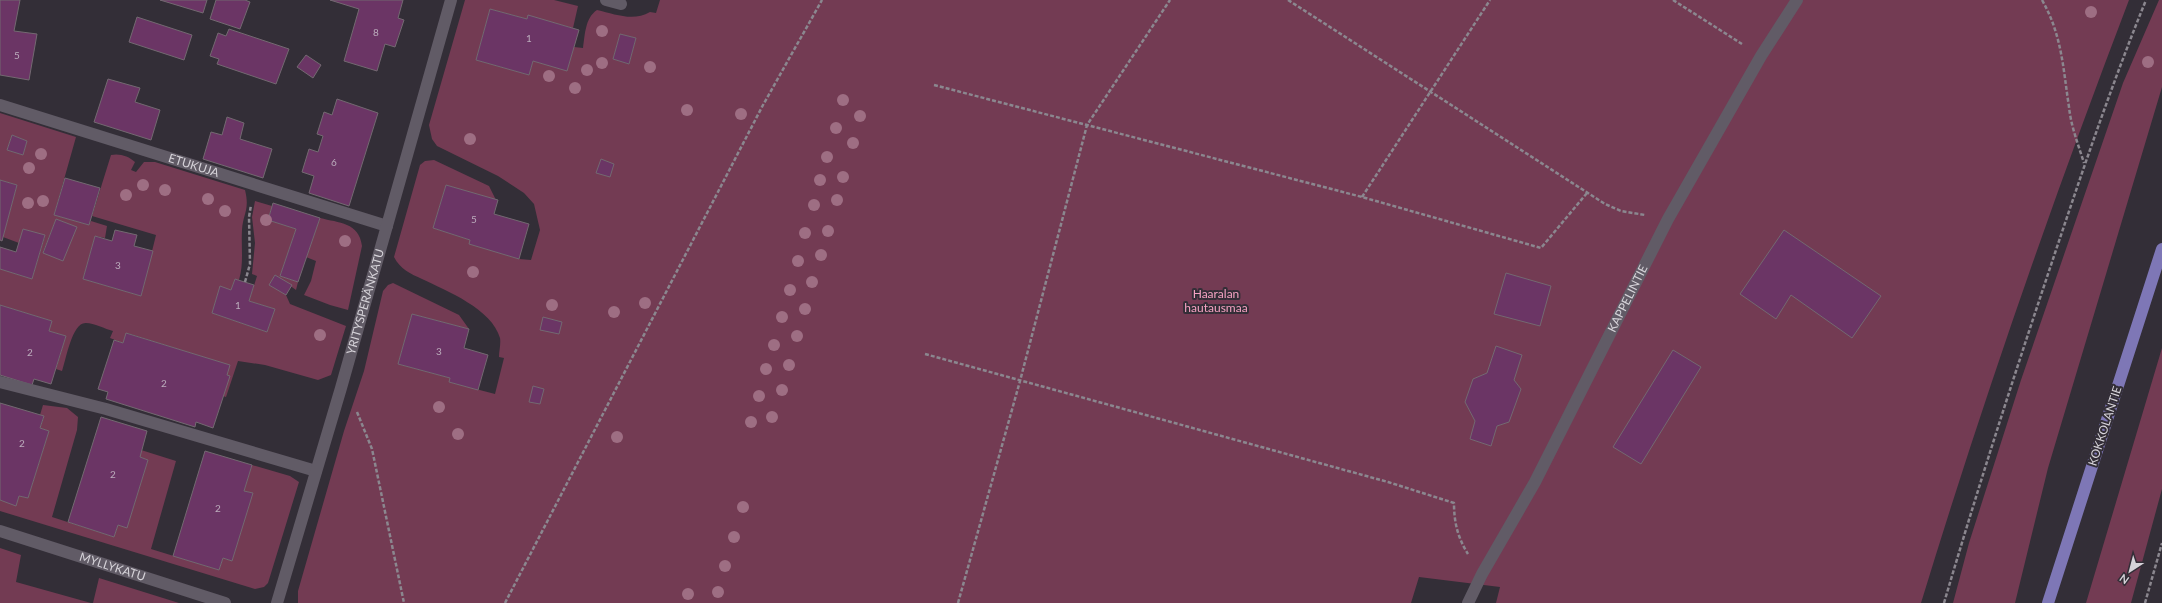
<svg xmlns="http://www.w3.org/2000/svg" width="2162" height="603" viewBox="0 0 2162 603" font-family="Lato,sans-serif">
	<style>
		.green { fill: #733b53; fill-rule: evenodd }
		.building { fill: #6b3565; stroke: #736971 }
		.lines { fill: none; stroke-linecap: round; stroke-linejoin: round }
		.path { stroke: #8b878f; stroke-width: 2.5; stroke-dasharray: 4 2; stroke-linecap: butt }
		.minor { stroke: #615b66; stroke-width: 12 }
		.major { stroke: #7e77b6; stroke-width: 12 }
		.tree { fill: #9e6e83 }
		.labels { text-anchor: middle; stroke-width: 4; stroke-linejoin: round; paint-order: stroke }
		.number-label { font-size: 10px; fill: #bbacbc }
		.street-label { font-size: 12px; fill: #d6d3d9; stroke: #332e37 }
		.park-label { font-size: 12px; fill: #f5a2c2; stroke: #332e37 }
	</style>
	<rect width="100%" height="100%" fill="#332e37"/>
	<path class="green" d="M465,0h89l24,6 -5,22 -45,-12 -1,3 -37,-10 -14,51 53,15 4,-14 34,9 7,-23 9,1c2,-13 2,-30 14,-38 18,4 36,12 53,2l6,1 4,-13h1469c-76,199 -146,400 -208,603h-425l4,-16 -81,-10 -8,26h-1113v-12l46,-160 20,-60 19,-80 5,-6 5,-2 66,32 10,14 -57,-15 -14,50 52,14 -1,4 46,12 9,-36 -5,-1c0,-6 2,-13 1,-19 -8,-29 -53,-47 -78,-59 -11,-5 -22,-10 -28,-22l26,-92 5,-4 9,-1 55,26 7,14 -50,-15 -13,43 37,12v4l49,15 12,1 9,-30 -6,-26 -10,-11 -26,-17 -61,-30 -5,-7 -3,-14zM620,34l16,4 -7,26 -16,-5z
		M2159,0h3v87l-114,381 -33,135h-62l16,-60 52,-163 102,-297z
		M0,113l76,24 -22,78 35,10 2,-4 16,5 -2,12 -10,-2 -12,43 58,17 15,-61 -64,-19 19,-61c8,-2 18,1 24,7l-4,8 5,2 8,-10h11l90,28c5,20 -2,23 -3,40 -1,18 2,33 -3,50l-4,-1 -4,11 -11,-3 -8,26 55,19 8,-23 -26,-8 8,-25 -5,-2 3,-31 -3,-26 3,-16 17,5 -4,14 28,9 -16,47 18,6 -2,8 -21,-15 -5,10 16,10 4,9 56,22 -15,49 -13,5 -53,-15 -27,-4 -12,36 -3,-1 6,-20 -2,-1 2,-10 -102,-32 -4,10 -13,-5 3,-7c-8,-2 -19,-8 -27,-8 -14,-1 -20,37 -24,48l-6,-2 10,-33 -17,-5 3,-10 -52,-16v-36l32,10 13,-43 -22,-7 -4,14 -16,-6 14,-52 -17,-5zM12,135l15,6 -4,14 -16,-5zM56,219l20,8 -13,33 -20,-8z
		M320,218c19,5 39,4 42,28l-14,64 -18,-5 -26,-10 7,-14 5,-20 -10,-4z
		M2162,348v141l-31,114h-45z
		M43,405l24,3 11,9 -1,13 -25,87 62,20 4,-12 9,2 21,-67 -8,-3 1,-7 35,11 -25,88 68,21 4,-12 9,3 20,-68 -8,-2 8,-26 38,11 9,6 -31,101 -4,4 -9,2 -255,-78v-11l16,5 3,-9 9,2 21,-67 -9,-3 4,-11 -4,-2z
		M0,548l21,7 -5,27 75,21h-91z
		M99,578l80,25h-86z"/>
	<path class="building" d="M0,0h20l-6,31 23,3 -8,46 -29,-5z
		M160,0h47l-4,13z
		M216,0h29l5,2 -10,27 -30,-10z
		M330,0h73l-5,18 6,2 -9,27 -10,-3 -8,27 -33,-10 15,-52z
		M490,9l37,10 1,-4 51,15 -12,41 -34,-10 -4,14 -53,-15z
		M137,17l55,18 -8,25 -55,-18z
		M229,29l60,20 -13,35 -59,-20 2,-5 -9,-3 8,-23 8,3z
		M620,34l16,4 -7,26 -16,-5z
		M306,55l15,10 -8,13 -16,-11z
		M108,79l32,9 -5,14 25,8 -9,30 -57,-18z
		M337,99l41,14 -29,93 -40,-13 5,-17 -12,-4 7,-23 9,3 5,-16 -6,-2 7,-22 8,3z
		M227,117l17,6 -4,16 32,10 -9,29 -60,-19 8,-27 11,3z
		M12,135l15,6 -4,14 -16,-5z
		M601,159l13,5 -4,13 -14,-4z
		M65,178l35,10 -11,37 -35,-10z
		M0,180l17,5 -15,56 -2,-1z
		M446,185l52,15 -4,14 35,10 -10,35 -50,-15 1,-4 -37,-12z
		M273,203l47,15 -22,64 -18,-6 16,-47 -28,-9z
		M56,219l21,8 -14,34 -20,-8z
		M23,229l22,6 -13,44 -32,-10v-22l16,5z
		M115,230l22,5 -3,11 19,5 -12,45 -58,-17 12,-43 17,5z
		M1784,230l97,66 -29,42 -61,-43 -15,24 -36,-25z
		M1506,273l45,13 -11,40 -46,-12z
		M275,275l17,10 -6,10 -17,-10z
		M235,279l19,6 -5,16 26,8 -8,23 -55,-19 8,-27 11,4z
		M0,305l52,16 -3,10 17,5 -15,48 -17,-5 -2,6 -32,-10z
		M412,314l57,15 -5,19 24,7 -10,35 -29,-8 1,-4 -52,-14z
		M543,317l19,5 -3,12 -19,-4z
		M126,333l104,32 -3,10 3,1 -17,52 -17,-6 -1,5 -89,-28 2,-7 -10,-3 16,-49 9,3z
		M1496,346l26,9 -8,25 7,9 -12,33 -12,4 -6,20 -21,-7 5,-18 -10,-19 8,-23 14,-6z
		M1673,350l28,17 -60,97 -28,-17z
		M533,386l11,3 -4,15 -11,-2z
		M0,403l44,13 -4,12 9,3 -21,67 -9,-2 -3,10 -16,-6z
		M101,417l46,14 -7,26 8,3 -21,68 -9,-3 -4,12 -46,-15z
		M205,451l47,14 -8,26 9,2 -21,68 -9,-3 -4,12 -46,-14z"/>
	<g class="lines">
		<path class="path" d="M1288,0l317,204 16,7 24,4
			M1673,0l69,44
			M2042,0c20,35 21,68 27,107 2,19 9,37 15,56
			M934,85l428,112 179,51 46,-55
			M1362,197l128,-197
			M245,282l5,-18 -1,-47 2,-12
			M925,354l463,128 66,21c0,20 4,35 14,51
			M357,412l15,37 32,154
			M505,603l258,-498 59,-105
			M958,603l62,-222 67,-256 83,-125
			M1944,603c32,-109 67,-218 103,-326 31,-93 62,-186 99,-277
			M2145,603l17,-60"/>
		<g class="minor">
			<path d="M606,0l15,4"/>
			<path id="s1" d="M0,105l387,121"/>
			<path d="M0,382l106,27 210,62"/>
			<path id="s2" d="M0,531l225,72"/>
			<path id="s3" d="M277,603l64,-215 110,-388"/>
			<path id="s4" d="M1468,603l14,-29 53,-92 133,-263 93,-163 36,-56"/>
		</g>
		<path class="major" d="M2048,603l114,-354"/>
	</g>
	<g class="tree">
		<circle cx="2091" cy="12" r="6"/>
		<circle cx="602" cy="31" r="6"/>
		<circle cx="2148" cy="62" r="6"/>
		<circle cx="602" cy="63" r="6"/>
		<circle cx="650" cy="67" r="6"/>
		<circle cx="587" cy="70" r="6"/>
		<circle cx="549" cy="76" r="6"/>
		<circle cx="575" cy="88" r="6"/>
		<circle cx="843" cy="100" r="6"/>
		<circle cx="687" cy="110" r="6"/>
		<circle cx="741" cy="114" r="6"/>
		<circle cx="860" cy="116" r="6"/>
		<circle cx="836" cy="128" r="6"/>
		<circle cx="470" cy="139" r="6"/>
		<circle cx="853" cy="143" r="6"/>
		<circle cx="41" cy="154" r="6"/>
		<circle cx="827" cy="157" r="6"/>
		<circle cx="29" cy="168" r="6"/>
		<circle cx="843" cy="177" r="6"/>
		<circle cx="820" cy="180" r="6"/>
		<circle cx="143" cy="185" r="6"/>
		<circle cx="165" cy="190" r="6"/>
		<circle cx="126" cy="195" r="6"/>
		<circle cx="208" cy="199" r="6"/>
		<circle cx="837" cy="200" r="6"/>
		<circle cx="43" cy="201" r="6"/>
		<circle cx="28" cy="203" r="6"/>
		<circle cx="814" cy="205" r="6"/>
		<circle cx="225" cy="211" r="6"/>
		<circle cx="266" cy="220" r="6"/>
		<circle cx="828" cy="231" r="6"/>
		<circle cx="805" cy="233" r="6"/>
		<circle cx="345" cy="241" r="6"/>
		<circle cx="821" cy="255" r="6"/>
		<circle cx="798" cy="261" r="6"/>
		<circle cx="473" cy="272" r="6"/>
		<circle cx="812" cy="282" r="6"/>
		<circle cx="790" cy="290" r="6"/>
		<circle cx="645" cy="303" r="6"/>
		<circle cx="552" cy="305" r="6"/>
		<circle cx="805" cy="309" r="6"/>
		<circle cx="614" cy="312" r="6"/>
		<circle cx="782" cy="317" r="6"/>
		<circle cx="320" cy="335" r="6"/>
		<circle cx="797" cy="336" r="6"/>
		<circle cx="774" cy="345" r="6"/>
		<circle cx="789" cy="365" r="6"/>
		<circle cx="766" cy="369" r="6"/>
		<circle cx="782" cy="390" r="6"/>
		<circle cx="759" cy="396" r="6"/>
		<circle cx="439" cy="407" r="6"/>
		<circle cx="772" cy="417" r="6"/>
		<circle cx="751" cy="422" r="6"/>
		<circle cx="458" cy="434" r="6"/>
		<circle cx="617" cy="437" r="6"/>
		<circle cx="743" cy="507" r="6"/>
		<circle cx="734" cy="537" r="6"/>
		<circle cx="725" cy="566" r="6"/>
		<circle cx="718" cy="592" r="6"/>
		<circle cx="688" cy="594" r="6"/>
	</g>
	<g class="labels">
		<g class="number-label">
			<text x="376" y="36">8</text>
			<text x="529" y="42">1</text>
			<text x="17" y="59">5</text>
			<text x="334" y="166">6</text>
			<text x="474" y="223">5</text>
			<text x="118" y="269">3</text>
			<text x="238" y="309">1</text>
			<text x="439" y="355">3</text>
			<text x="30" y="356">2</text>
			<text x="164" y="387">2</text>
			<text x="22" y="447">2</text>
			<text x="113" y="478">2</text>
			<text x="218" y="512">2</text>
		</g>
		<g class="street-label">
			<text dy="4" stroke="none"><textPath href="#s1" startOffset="203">ETUKUJA</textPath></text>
			<text dy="4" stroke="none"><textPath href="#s4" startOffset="344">KAPPELINTIE</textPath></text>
			<text dy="4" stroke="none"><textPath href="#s3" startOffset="314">YRITYSPERÄNKATU</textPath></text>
			<text transform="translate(2105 426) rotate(-72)" y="4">KOKKOLANTIE</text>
			<text dy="4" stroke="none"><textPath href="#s2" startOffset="118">MYLLYKATU</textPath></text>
		</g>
		<g class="park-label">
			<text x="1216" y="298">Haaralan<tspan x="1216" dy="14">hautausmaa</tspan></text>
		</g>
	</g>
	<g transform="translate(2130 571) rotate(216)" stroke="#332e37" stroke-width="3" paint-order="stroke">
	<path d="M0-3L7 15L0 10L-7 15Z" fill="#d6d3d9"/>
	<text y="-6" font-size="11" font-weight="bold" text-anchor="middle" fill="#d6d3d9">N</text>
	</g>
</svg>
